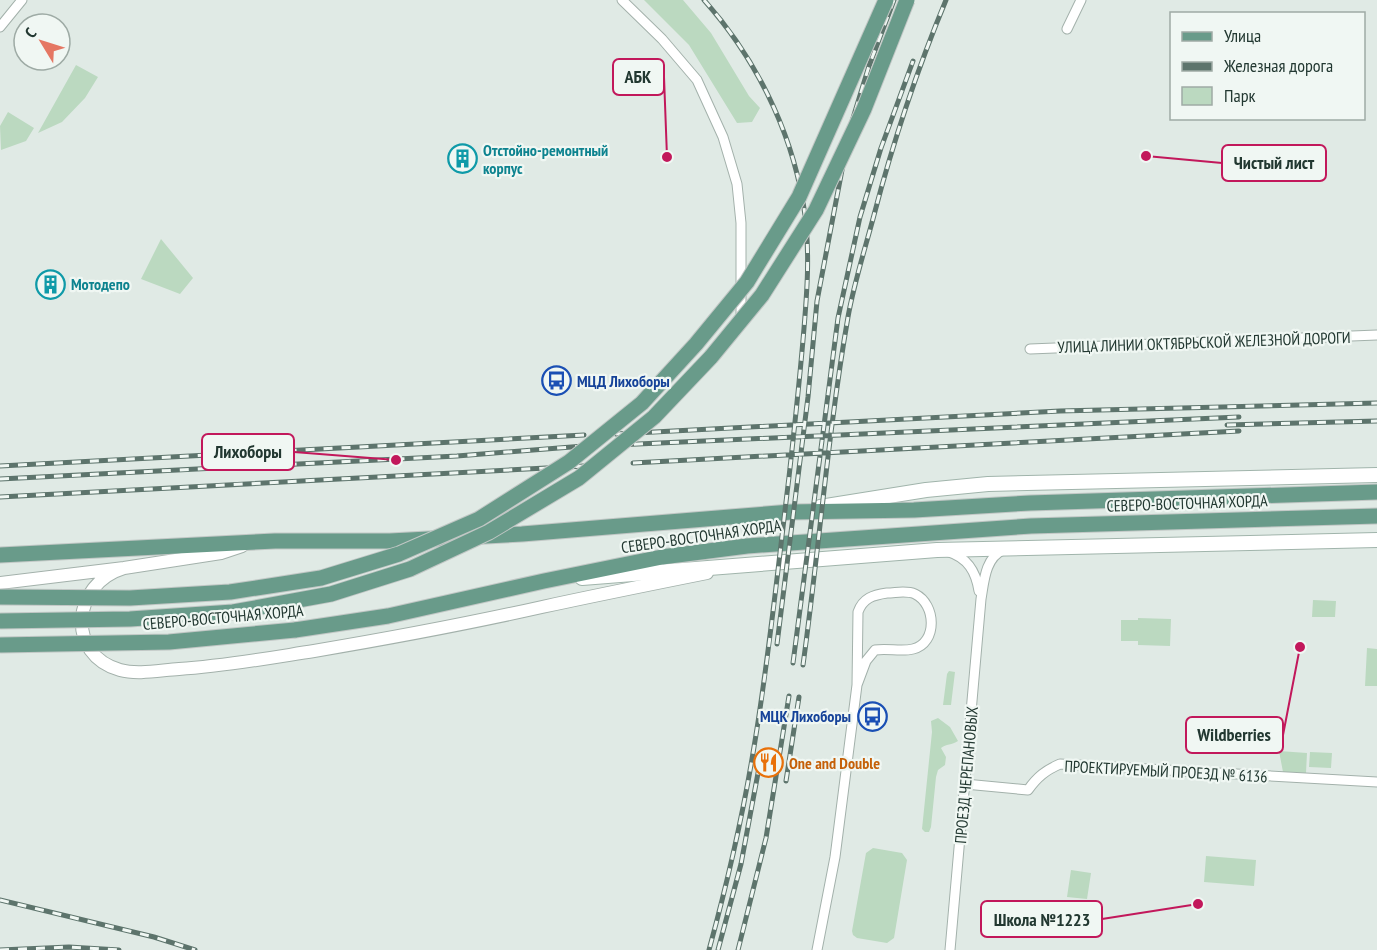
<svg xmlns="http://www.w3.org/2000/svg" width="1377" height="950" viewBox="0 0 1377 950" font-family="'PT Sans Narrow',sans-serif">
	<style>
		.green { fill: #bbd9c0 }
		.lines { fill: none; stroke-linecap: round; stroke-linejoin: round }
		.minor-casing { stroke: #a3b1ab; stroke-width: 11 }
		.tertiary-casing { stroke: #a3b1ab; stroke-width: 14 }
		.secondary-casing { stroke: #a0b4ab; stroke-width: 16 }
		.primary-casing { stroke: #c1c7c5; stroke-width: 17 }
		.minor { stroke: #fff; stroke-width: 9 }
		.tertiary { stroke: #fff; stroke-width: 12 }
		.secondary { stroke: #fff; stroke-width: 14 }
		.primary { stroke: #699b8a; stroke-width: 15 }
		.rail-casing { stroke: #5d746c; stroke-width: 5 }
		.rail { stroke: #f0f7f3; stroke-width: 3; stroke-dasharray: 9; stroke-linecap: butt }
		.primary-bridge-casing { stroke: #c1c7c5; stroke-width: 17; stroke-linecap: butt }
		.primary-bridge { stroke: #699b8a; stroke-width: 15 }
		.labels { text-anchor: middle; stroke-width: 4.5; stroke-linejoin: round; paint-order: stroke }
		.culture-label { font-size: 16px; font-weight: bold; fill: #0d838f; stroke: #f0f7f3; text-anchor: start }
		.street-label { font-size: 16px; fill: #223831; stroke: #f0f7f3 }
		.transit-label { font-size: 16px; font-weight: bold; fill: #164399; stroke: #f0f7f3; text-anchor: start }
		.food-label { font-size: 16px; font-weight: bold; fill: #c56008; stroke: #f0f7f3; text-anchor: start }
		.leader { fill: none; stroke: #c2185b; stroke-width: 2 }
		.callout-dot { fill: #c2185b; stroke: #f0f7f3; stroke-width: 2 }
		.callout { fill: #f0f7f3; stroke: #c2185b; stroke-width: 2 }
		.callout-label { font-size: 18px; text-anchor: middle; font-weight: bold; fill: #223831 }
	</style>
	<rect width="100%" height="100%" fill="#e0eae5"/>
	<path class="green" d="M644,0h39l28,33 38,63 11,12 -8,14 -15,1 -48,-78z
		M76,65l22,12 -13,21 -23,24 -24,11z
		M8,112l26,16 -8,13 -25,9 -1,-24z
		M161,239l32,39 -13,16 -39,-15z
		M1313,600l23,1 -1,16h-23z
		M1138,618l33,1 -1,27 -32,-1v-4h-17v-21h17z
		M1367,648l10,1v37h-12z
		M949,671l6,1 -4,33h-8l4,-31z
		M938,718l12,9 8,14c-6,4 -12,3 -17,7l5,9 -1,8 -7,5 -2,7 -5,50 -2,5h-4l-3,-3 10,-97 -1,-11z
		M1279,751l28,2 -1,20 -23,-1z
		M1310,752l22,1 -1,15 -22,-1z
		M873,848l29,5 5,7 -13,78 -7,5 -30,-5 -4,-3 -1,-4 14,-78z
		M1206,856l50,4 -2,26 -50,-4z
		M1071,870l20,3 -4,26 -20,-2z"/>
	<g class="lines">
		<defs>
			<path id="minor" d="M622,0l40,39 35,41 26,57 14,47 4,39v96
				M0,27l22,-27
				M1067,29l14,-29
				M1030,349l347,-14
				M949,552c19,6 27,20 30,39
				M965,784l63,6c9,-13 18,-20 32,-26l317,18
				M817,950l18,-93 22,-172 1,-73c5,-14 15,-17 29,-19 9,0 19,-3 28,1 21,10 23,49 -2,55 -12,3 -25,-1 -38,1l-9,11 -9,24
				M950,950l31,-351c3,-17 4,-41 22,-49"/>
			<path id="tertiary" d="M124,568c-53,16 -58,87 -4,102 18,5 41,0 59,-1 46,-3 90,-11 135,-18 77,-13 152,-27 228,-44 55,-12 110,-23 165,-34
				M0,583l124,-15 97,-15 21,-7"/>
			<path id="secondary" d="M820,507l106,-17 62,-6 389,-9
				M582,578l355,-28 440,-10"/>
			<path id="primary" d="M0,555l275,-14h115l132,-7 269,-22 123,-2 116,-7 347,-11
				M295,630l93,-14 156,-35 118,-24 85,-11 284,-20 346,-10"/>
		</defs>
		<use href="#minor" class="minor-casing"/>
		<use href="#tertiary" class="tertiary-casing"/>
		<use href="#secondary" class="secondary-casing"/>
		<use href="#primary" class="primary-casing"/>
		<use href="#minor" class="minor"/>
		<use href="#tertiary" class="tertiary"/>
		<use href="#secondary" class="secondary"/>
		<use href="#primary" class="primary"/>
		<defs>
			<path id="rail" d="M704,0c50,56 86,127 99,202 8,46 4,92 0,138 -4,46 -9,92 -14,137 -11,90 -20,181 -35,270 -11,68 -27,137 -45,203
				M1227,425l150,-4
				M616,434l444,-23 317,-8
				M616,445l623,-28
				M633,463l606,-32
				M0,466l584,-31
				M0,479l457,-23 127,-10
				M0,497l584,-31
				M777,644l31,-247 9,-96 33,-173 19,-62 25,-66
				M793,663l45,-345 22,-101 21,-69 32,-87
				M803,665c16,-116 25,-233 45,-348 6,-34 17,-68 26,-102 19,-73 43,-145 72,-215
				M786,781l13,-84
				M0,900l154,37 41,13
				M0,950l69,-3 50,3
				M718,950l23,-86 20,-107
				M738,950l28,-112 23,-142"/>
		</defs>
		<use href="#rail" class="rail-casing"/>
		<use href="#rail" class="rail"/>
		<defs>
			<path id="primary-bridge" d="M0,597l130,1 100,-6 91,-14 78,-24 80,-35 90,-57 73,-59 54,-59 51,-62 52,-85 87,-197
				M0,621l130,-2 103,-7 98,-18 79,-25 79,-37 90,-54 75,-61 57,-60 51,-62 54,-85 48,-101 43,-109
				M0,645l169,-3 126,-12"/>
		</defs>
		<use href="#primary-bridge" class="primary-bridge-casing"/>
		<use href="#primary-bridge" class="primary-bridge"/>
	</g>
	<defs>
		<symbol id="building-ring" viewBox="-11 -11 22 22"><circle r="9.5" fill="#f0f7f3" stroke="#0f9aa8" stroke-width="1.5"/><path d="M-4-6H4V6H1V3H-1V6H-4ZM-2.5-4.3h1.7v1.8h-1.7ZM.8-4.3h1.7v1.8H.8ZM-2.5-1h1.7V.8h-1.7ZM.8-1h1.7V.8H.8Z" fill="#0f9aa8"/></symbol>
		<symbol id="bus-ring" viewBox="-11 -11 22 22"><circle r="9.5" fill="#f0f7f3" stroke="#1a4fb4" stroke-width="1.5"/><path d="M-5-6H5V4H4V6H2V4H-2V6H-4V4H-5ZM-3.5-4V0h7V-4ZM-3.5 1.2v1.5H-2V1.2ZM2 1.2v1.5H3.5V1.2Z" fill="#1a4fb4"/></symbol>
		<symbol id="restaurant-ring" viewBox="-11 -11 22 22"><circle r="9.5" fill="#f0f7f3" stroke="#e8710a" stroke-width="1.5"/><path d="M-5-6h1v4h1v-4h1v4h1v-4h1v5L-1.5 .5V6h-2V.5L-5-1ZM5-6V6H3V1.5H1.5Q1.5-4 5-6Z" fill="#e8710a"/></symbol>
	</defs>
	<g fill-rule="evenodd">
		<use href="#building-ring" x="446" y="142" width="33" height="33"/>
		<use href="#building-ring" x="34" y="268" width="33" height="33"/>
		<use href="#bus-ring" x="540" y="364" width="33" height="33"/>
		<use href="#bus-ring" x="856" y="700" width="33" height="33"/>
		<use href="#restaurant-ring" x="752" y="746" width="33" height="33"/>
	</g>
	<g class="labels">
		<g class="culture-label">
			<text x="483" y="156">Отстойно-ремонтный<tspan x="483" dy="18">корпус</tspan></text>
			<text x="71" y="290">Мотодепо</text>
		</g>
		<g class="street-label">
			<text transform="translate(1204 342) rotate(-2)" y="6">УЛИЦА ЛИНИИ ОКТЯБРЬСКОЙ ЖЕЛЕЗНОЙ ДОРОГИ</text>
			<text transform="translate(1187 503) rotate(-2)" y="6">СЕВЕРО-ВОСТОЧНАЯ ХОРДА</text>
			<text transform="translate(701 536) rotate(-8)" y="6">СЕВЕРО-ВОСТОЧНАЯ ХОРДА</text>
			<text transform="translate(223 617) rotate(-5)" y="6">СЕВЕРО-ВОСТОЧНАЯ ХОРДА</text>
			<text transform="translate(1166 771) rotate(3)" y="6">ПРОЕКТИРУЕМЫЙ ПРОЕЗД № 6136</text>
			<text transform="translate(966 775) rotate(-85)" y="6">ПРОЕЗД ЧЕРЕПАНОВЫХ</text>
		</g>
		<g class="transit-label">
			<text x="577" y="387">МЦД Лихоборы</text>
			<text x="851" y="722" text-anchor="end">МЦК Лихоборы</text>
		</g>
		<g class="food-label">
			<text x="789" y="769">One and Double</text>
		</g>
	</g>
	<path class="leader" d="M667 157L664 77M1146 156L1222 163M396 460L294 452M1300 647L1283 735M1198 904L1102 919"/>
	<g class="callout-dot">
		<circle cx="667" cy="157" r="6"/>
		<circle cx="1146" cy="156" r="6"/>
		<circle cx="396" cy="460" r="6"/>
		<circle cx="1300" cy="647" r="6"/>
		<circle cx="1198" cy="904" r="6"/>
	</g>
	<g class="callout">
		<rect x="613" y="59" width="51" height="36" rx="6"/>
		<rect x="1222" y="145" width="104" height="36" rx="6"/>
		<rect x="202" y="434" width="92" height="36" rx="6"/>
		<rect x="1186" y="717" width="97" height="36" rx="6"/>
		<rect x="981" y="901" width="121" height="36" rx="6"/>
	</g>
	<g class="callout-label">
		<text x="638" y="83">АБК</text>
		<text x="1274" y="169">Чистый лист</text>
		<text x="248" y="458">Лихоборы</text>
		<text x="1234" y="741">Wildberries</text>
		<text x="1042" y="926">Школа №1223</text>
	</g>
	<rect x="1170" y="12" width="195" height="108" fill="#f0f7f3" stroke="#9eaba5" stroke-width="1.5"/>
	<rect x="1182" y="32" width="30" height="9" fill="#699b8a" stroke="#9eaba5" stroke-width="1.5"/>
	<text x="1224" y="42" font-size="18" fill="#223831">Улица</text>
	<rect x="1182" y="62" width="30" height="9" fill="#5d746c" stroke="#9eaba5" stroke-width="1.5"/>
	<text x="1224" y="72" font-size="18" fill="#223831">Железная дорога</text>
	<rect x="1182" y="87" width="30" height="18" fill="#bbd9c0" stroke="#9eaba5" stroke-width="1.5"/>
	<text x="1224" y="102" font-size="18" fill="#223831">Парк</text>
	<g transform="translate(42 42) rotate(308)"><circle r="28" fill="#f0f7f3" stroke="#9eaba5" stroke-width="1.5"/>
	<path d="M0-4.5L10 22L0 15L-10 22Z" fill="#e57763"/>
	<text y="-9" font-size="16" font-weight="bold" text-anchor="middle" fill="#223831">С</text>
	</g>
</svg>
